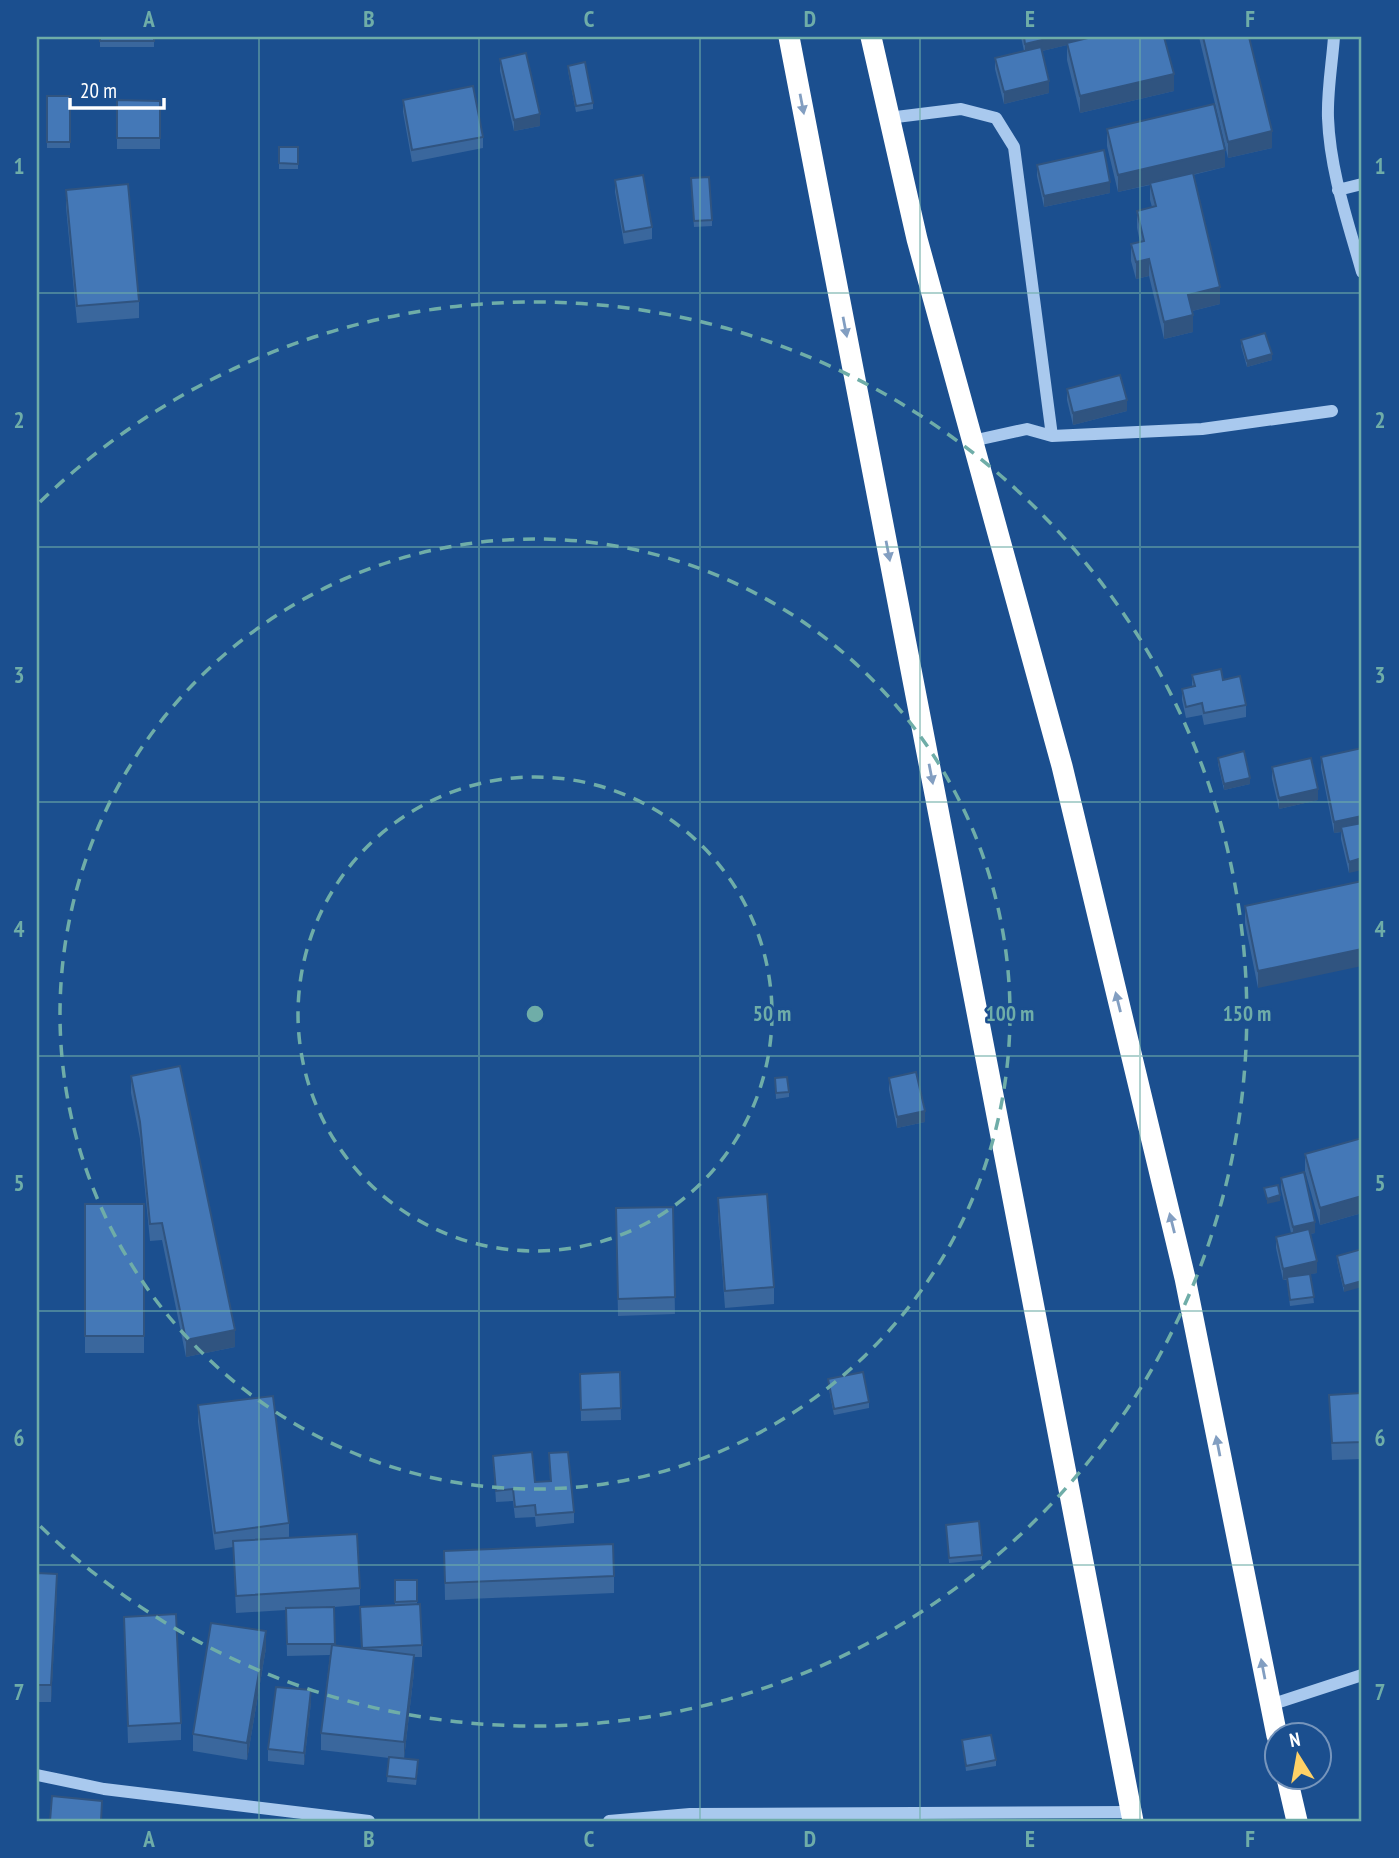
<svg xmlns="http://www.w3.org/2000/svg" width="1399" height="1858" viewBox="0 0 1399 1858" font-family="'PT Sans Narrow',sans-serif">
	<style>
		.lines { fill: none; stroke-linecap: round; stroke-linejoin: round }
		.minor { stroke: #a9c9ee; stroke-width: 12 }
		.highway { stroke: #fff; stroke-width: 21 }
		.wall { fill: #3a679d }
		.shaded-wall { fill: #305480 }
		.building { fill: #4478b7; stroke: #305480; stroke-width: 2 }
		.oneway { fill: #829ec1 }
		.grid { fill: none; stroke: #6fada8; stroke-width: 2; stroke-opacity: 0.55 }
		.ring { fill: none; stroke: #6fada8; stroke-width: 3.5; stroke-dasharray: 12 9 }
		.centre { fill: #6fada8; stroke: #1b4f8f; stroke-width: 3.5 }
		.ring-label { font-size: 21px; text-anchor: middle; font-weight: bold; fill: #6fada8; stroke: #1b4f8f; stroke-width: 5; stroke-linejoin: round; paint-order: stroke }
		.neatline { fill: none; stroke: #6fada8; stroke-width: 2.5 }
		.grid-label { font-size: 23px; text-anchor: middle; font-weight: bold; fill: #6fada8 }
	</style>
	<rect width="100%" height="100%" fill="#1b4f8f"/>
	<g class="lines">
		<path class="minor" d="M1334,37c-2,27 -7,55 -6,81 2,53 20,104 34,154
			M888,118l73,-9 35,9 18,29 38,289
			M1338,190l24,-6
			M972,441l55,-12 25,7 150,-7 130,-18
			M1270,1705l92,-30
			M37,1775l67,14 265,32
			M609,1821l81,-7 441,-2"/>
		<path class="highway" d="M789,37l344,1784
			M871,37l46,202 145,527 123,512 92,458
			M1287,1778l10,43"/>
	</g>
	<path class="wall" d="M100,37h54v10h-54z
		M1021,37h59v3l94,51 -94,22 -13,-53v-15l-25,6 7,42 -45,11 -9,-35v-11l29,-7z
		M1199,37h50l23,111 -44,10z
		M500,59l40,67 -26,5 -14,-60z
		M568,66l25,37v6l-17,3 -8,-41z
		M47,96h23v52h-23z
		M117,100l43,1v48h-43z
		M403,100l80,37v11l-71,14 -9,-50z
		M1107,129l118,38 -32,8 27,129 -28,7 1,21 -29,7 -15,-63 -13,3 -5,-18v-17l9,-2 -3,-14v-17l15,-4 -2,-7v-15l-32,7 -11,-46z
		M279,147h19v22h-19z
		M1037,165l73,28 -66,14 -7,-31z
		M615,180l37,47v12l-28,5 -9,-52z
		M691,184l21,36v6l-18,1z
		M66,190l73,111v17l-62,5 -11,-116z
		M1241,340l31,20 -25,7 -6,-21z
		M1067,389l60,22 -54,14 -6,-25z
		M1192,675l31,5 23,25v12l-42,8 -2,-10 -16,3 -4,-18v-11l10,-2z
		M1362,748l-13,125 -8,-34v-7l-7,1 -13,-65v-11z
		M1218,758l32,26 -26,6 -6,-26z
		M1272,767l46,33 -39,9 -7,-30z
		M1362,881l-104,107 -13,-65v-17z
		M131,1076l104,271 -49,10 -24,-117 -12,1 -10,-102 -9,-46z
		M775,1078l14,14v5l-13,2z
		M889,1078l36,44 -28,6 -8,-38z
		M1362,1138v75l-42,12 -15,-54v-17z
		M1281,1178l34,55 -5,1 7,39 -7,1 4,29 -24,3 -3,-26h-4l-7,-32v-11l15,-4 -10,-44z
		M718,1198l56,89v17l-49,4 -7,-93z
		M85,1204h59v149h-59z
		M673,1207l2,107 -57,2 -2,-108z
		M1362,1249l-18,43 -7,-31v-5z
		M620,1372l1,48 -40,1 -1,-47z
		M828,1379l41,23v6l-35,7 -6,-30z
		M1362,1393v66l-30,1 -3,-65z
		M198,1405l91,118v15l71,50v17l-26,2 1,39 26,3 -1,-42 35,-2v-25h22v24l5,41v12h-8v15l-10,87 14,7 -2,19 -29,-3 2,-24 -68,-8v-17l9,-78 -43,1 -1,-46 -50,3 -3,-66 -18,3 -17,-128z
		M549,1453l25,59v11l-38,4 -1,-10 -20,1 -2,-17 -17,1 -3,-46 42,26 15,-1z
		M946,1525l36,30v5l-33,3z
		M444,1551l170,25v17l-169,7z
		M37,1573l20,17 -6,112h-14z
		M124,1617l57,106v17l-53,3z
		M266,1648l-19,112 -54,-9v-17z
		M311,1702l-7,63 -36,-4v-12z
		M962,1740l34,20v6l-30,5z"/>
	<path class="shaded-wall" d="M1055,37h25v5l-55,13v-11z
		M1174,74v17l-94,22v-17z
		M1049,81v12l-45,11v-12z
		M540,114v12l-26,5v-11z
		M1272,131v17l-44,10v-16z
		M1225,150v17l-107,25v-17z
		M1110,182v11l-66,14v-11z
		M1149,259v17l-13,3v-17z
		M1220,287v17l-32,8v-17z
		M1193,315v17l-29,7v-17z
		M1272,354v6l-25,7v-6z
		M1127,400v11l-54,14v-12z
		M1250,778v6l-26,6v-6z
		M1318,789v11l-39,9v-11z
		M1362,816v11h-21v5l-7,1v-11z
		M1362,858v12l-13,3v-11z
		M1362,949v17l-104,22v-17z
		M925,1111v11l-28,6v-11z
		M1280,1195v6l-13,3v-5z
		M1362,1196v17l-42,12v-17z
		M1315,1222v11l-22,5v-11z
		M1317,1261v12l-34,7v-11z
		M1362,1281v6l-18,5v-6z
		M235,1330v17l-49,10v-17z
		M57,1574v16l-6,112v-17z
		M266,1631v17l-19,112v-17z
		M414,1655v17l-10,87v-17z
		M311,1690v12l-7,63v-12z"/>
	<path class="building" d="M100,37h54v4h-54z
		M1024,37h31l-30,7z
		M1092,37h72l10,37 -94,22 -13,-53z
		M1203,37h46l23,94 -44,11z
		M1041,47l8,34 -45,11 -9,-34z
		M526,53l14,61 -26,6 -14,-61z
		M585,62l8,41 -17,3 -8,-40z
		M473,86l10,51 -71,13 -9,-50z
		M47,96h23v46h-23z
		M117,100l43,1v37h-43z
		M1214,104l11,46 -107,25 -11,-46z
		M279,147h19v17l-19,-1z
		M1104,150l6,32 -66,14 -7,-31z
		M1193,173l27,114 -32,8 5,20 -29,7 -15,-63 -13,3 -5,-18 13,-3 -7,-30 19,-5 -6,-23z
		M643,175l9,52 -28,5 -9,-52z
		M709,177l3,43 -18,1 -3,-43z
		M128,184l11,117 -62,5 -11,-116z
		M1265,333l7,21 -25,7 -6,-21z
		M1120,375l7,25 -54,13 -6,-24z
		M1221,669l2,11 17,-4 6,29 -42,8 -2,-10 -16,4 -4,-18 13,-3 -3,-11z
		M1362,748v68l-28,6 -13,-65z
		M1244,751l6,27 -26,6 -6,-26z
		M1311,758l7,31 -39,9 -7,-31z
		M1362,823v35l-13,4 -8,-35z
		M1362,881v68l-104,22 -13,-65z
		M180,1066l55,264 -49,10 -24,-117 -12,1 -10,-102 -9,-46z
		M916,1072l9,39 -28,6 -8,-39z
		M787,1077l2,15 -13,1 -1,-15z
		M1362,1138v58l-42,12 -15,-54z
		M1304,1172l11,50 -22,5 -12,-49z
		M1278,1185l2,10 -13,4 -3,-11z
		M767,1194l7,93 -49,4 -7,-93z
		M85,1204h59v132h-59z
		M673,1207l2,90 -57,2 -2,-91z
		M1309,1229l8,32 -34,8 -7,-32z
		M1362,1249v32l-18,5 -7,-30z
		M1310,1274l4,23 -24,3 -3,-23z
		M620,1372l1,36 -40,2 -1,-36z
		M863,1372l6,30 -35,7 -6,-30z
		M1362,1393v49l-30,1 -3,-48z
		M273,1396l16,127 -74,10 -17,-128z
		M532,1452l3,30 16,-1 -2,-28 19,-1 6,60 -38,3 -1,-10 -20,2 -2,-18 -17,2 -3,-35z
		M979,1521l3,34 -33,3 -3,-33z
		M357,1534l3,54 -124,8 -3,-55z
		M613,1544l1,32 -169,7 -1,-32z
		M37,1573l20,1 -6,111h-14z
		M395,1580h22v21l-22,1z
		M420,1604l2,41 -60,3 -2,-41z
		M334,1607l1,37h-48l-1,-36z
		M176,1614l5,109 -53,3 -4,-109z
		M211,1623l55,8 -19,112 -54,-9z
		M332,1645l82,10 -10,87 -83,-9z
		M276,1687l35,3 -7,63 -36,-4z
		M991,1735l5,25 -30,6 -4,-26z
		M389,1757l29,3 -2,19 -29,-3z
		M52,1796l50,5 -1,20h-51z"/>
	<defs><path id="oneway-solid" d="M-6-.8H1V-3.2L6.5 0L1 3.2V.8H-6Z" transform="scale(1.75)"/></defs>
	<g class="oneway">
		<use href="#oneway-solid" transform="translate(802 104) rotate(79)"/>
		<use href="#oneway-solid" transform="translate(845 327) rotate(79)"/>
		<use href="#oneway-solid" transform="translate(888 551) rotate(79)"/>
		<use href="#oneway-solid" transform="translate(931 774) rotate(79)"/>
		<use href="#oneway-solid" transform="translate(1118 1002) rotate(-104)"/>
		<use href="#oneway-solid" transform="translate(1172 1223) rotate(-104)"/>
		<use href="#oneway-solid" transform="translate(1218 1446) rotate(-101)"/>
		<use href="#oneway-solid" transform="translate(1263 1669) rotate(-101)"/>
	</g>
	<path class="grid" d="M259,37v1784M479,37v1784M700,37v1784M920,37v1784M1140,37v1784M37,293h1325M37,547h1325M37,802h1325M37,1056h1325M37,1311h1325M37,1565h1325"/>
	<g class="ring">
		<circle cx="535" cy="1014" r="237"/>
		<circle cx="535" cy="1014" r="475"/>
		<path d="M40 502A712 712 0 1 1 40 1526"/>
	</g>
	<circle cx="535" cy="1014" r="10" class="centre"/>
	<g class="ring-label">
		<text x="772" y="1021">50 m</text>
		<text x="1010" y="1021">100 m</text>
		<text x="1247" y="1021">150 m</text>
	</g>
	<rect width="1399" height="1858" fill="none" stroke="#1b4f8f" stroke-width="77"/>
	<g transform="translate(1298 1756) rotate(349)"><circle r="33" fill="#1b4f8f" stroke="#7695bc" stroke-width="2"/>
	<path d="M0-5L12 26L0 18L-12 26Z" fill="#ffd166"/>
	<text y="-10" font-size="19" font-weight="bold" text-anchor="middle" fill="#ffffff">N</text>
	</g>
	<path d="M70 98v10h94v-10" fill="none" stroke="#ffffff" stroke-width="3.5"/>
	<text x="80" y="98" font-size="21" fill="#ffffff" stroke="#1b4f8f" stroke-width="5" paint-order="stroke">20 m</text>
	<rect x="38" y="38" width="1322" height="1782" class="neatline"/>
	<g class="grid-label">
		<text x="149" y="27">A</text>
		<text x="369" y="27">B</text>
		<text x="589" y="27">C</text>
		<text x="810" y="27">D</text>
		<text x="1030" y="27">E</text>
		<text x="1250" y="27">F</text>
		<text x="19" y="174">1</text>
		<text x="1380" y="174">1</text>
		<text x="19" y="428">2</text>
		<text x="1380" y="428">2</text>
		<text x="19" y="683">3</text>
		<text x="1380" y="683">3</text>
		<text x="19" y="937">4</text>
		<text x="1380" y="937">4</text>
		<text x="19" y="1191">5</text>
		<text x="1380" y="1191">5</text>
		<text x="19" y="1446">6</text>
		<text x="1380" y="1446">6</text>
		<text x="19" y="1700">7</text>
		<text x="1380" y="1700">7</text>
		<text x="149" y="1847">A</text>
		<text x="369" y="1847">B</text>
		<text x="589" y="1847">C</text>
		<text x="810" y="1847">D</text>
		<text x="1030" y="1847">E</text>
		<text x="1250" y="1847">F</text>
	</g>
</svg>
